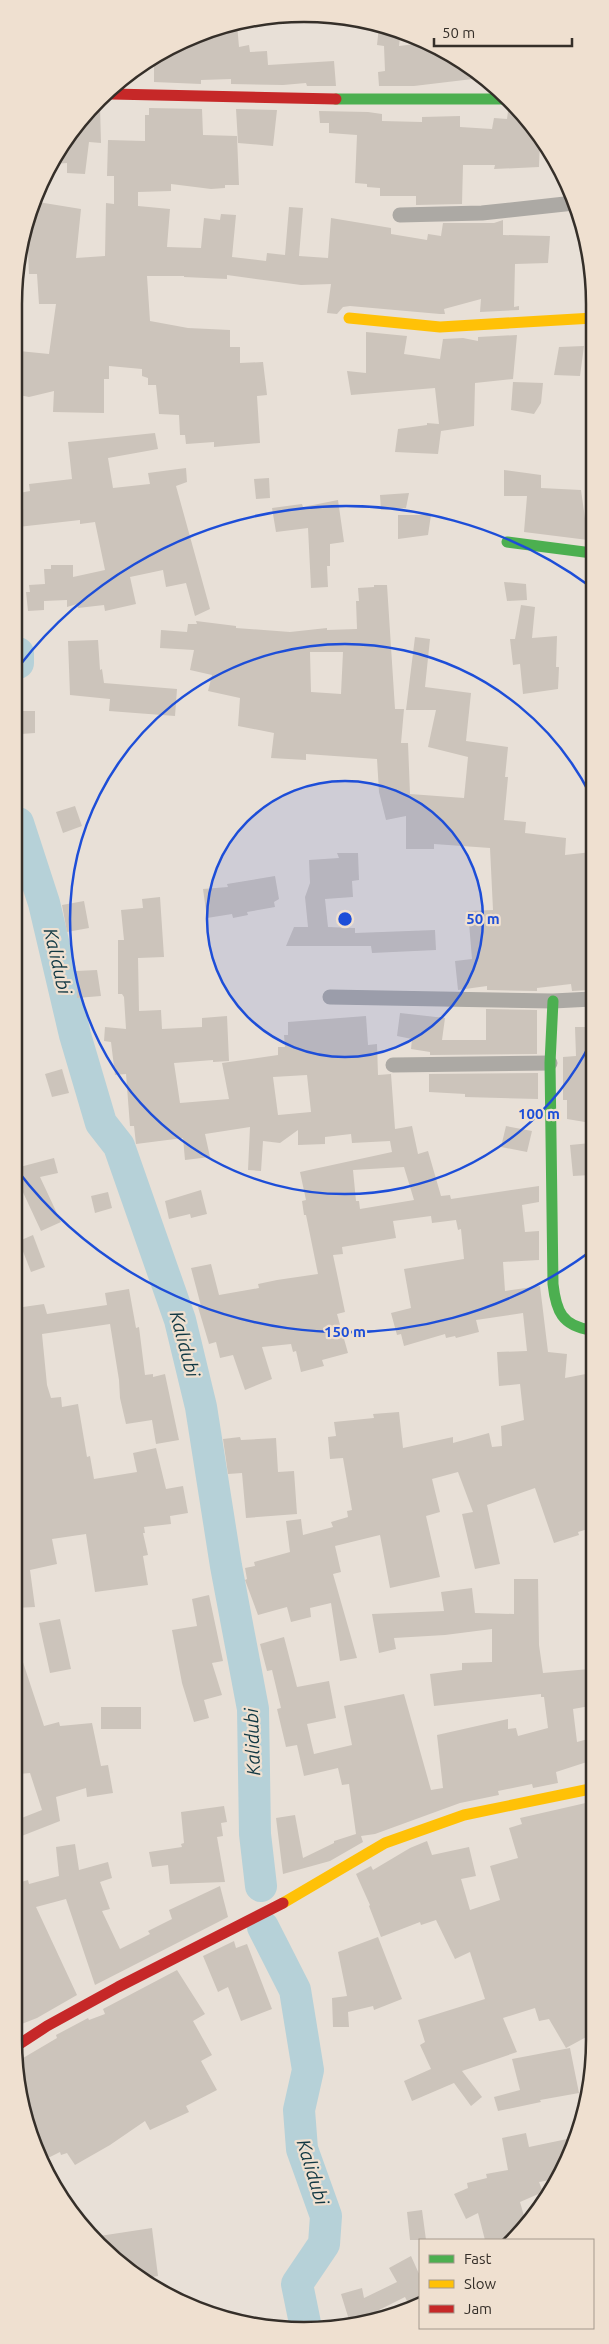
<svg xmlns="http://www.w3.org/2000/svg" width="609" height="2344" viewBox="0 0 609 2344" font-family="Ubuntu,sans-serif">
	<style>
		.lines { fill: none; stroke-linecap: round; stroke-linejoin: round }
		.river { stroke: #b6d1d8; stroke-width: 32 }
		.building { fill: #ccc4bb; fill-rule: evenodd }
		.street { stroke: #aca9a4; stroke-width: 15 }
		.fast { stroke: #4caf50; stroke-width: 11 }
		.slow { stroke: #ffc107; stroke-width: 11 }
		.jam { stroke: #c62828; stroke-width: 11 }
		.ring { fill: none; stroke: #1d4ed8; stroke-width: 2.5 }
		.labels { text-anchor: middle; stroke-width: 4.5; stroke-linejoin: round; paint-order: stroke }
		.water-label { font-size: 19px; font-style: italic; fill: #113843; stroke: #efe0d0 }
		.rim { fill: none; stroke: #352f29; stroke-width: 2.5 }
		.centre { fill: #1d4ed8; stroke: #efe0d0; stroke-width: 2.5 }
		.ring-label { font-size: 15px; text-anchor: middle; font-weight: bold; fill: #1d4ed8; stroke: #efe0d0; stroke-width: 4.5; stroke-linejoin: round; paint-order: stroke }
	</style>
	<rect width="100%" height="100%" fill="#e8e0d7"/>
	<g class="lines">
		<path class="river" d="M18,663v-10
			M18,823l26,80 31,132 26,88 18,23 61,174 21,87 25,159 27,143 2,125 6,52
			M263,1927l32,63 13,80 -9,40 3,39 24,67 -2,28 -27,40 9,44"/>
	</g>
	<path class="building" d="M237,24l2,23 10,-2 1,7 17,-1 1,14 66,-4 2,25h-29l-1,-3 -23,2 -52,-1v-5l-30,1v4l-47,-2v-24z
		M379,26l17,6 -1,4 5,1 -1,9 25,-3 26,10 31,25 -67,8h-35l-1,-14 7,-1 -1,-25 -7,-1z
		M100,106l1,37 -12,-1 -4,32 -18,-1v-10l-13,1 9,-21z
		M516,107l7,6 17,26 -1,28 -45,2 1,-4h-32l-1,39 -46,1v-9h-36v-8l-13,-1v-3l-12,-1 2,-48 -28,-2v-10h-9l-1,-12 49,1 14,2v7l40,1v-5l38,-1v11l32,2 2,-11 13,1 1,-8z
		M149,108l53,1 1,26 34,1 2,49h-14v3l-14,1 -40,-5v7l-33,1v14l32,3 -3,38 34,1 3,-30 16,2 1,-6 15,1 -4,42 34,4 1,-8 18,2 4,-48 14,1 -4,48 29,2 3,-40 60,10v6l36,6 1,-6 13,2 2,-13h51l9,-3v15l47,1 -2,27 -33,1 -1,43 5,-1v4l-39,2 1,-13 -37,10 1,5h-5l-90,-8 -7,1 -6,7 -10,-1 4,-29 -30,1 -74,-10v4l-43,-2v-1h-37l3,45 38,7 42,2v17h10v16l23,-1 4,33 -10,1 3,47 -46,4v-5l-28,2 -1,-9h-5l-1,-20 -20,-1 -3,-29h-8v-7l-6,-2v-7l-33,-3v13h-5v34l-51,-1 1,-21 -25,6 -10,-2v-44l30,3 7,-50h-17l-2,-30h-8l-2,-45 11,-27 43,7 -5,49 29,-2 1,-53 8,1v-28h-7l1,-36 37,1v-26h4z
		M236,109l41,1 -4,36 -35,-3z
		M366,332l41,4 -3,18 36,5 3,-20 20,-1 15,3v-4l39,-2 -4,44 -38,4 -1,43 -33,5 -3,23 -43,-2 3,-23 29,-4v-2l12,1 -4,-36 -84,7 -4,-24 19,2z
		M584,346l-4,30 -26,-1 5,-28z
		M513,382l30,1 -2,20 -7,11 -23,-4z
		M155,433l3,16 -50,9 5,30 37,-4 -2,-11 38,-5 1,14 -11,4 34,123 -15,7 -9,-33 -20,4 -3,-17 -33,7 6,27 -31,7 -1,-6 -26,3 -1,-4 -10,3v-7l-23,1v9l-16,1 -2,-19h4l-1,-7 16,-1 -1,-15h7v-4h22v12l32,-7 -10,-48 -15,2v-4l-62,7 1,-34 11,-2 -1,-7 43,-5 -4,-37z
		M504,470l37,5v13l40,2 7,50 -64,-8 3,-36h-23z
		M269,478l1,20 -14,1 -2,-20z
		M409,493l-3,15 -25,2 -1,-15z
		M338,500l6,42 -14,2v22h-3l1,21 -17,1 -3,-60 -32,4 -4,-24 30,-4 1,3z
		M398,515h33l-3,20 -30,4z
		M504,582l22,2 1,16 -20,1z
		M374,585h13l8,124h9l-3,34h7l2,51 54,4 4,-41 -40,-10 8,-37h-30l9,-73 15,2 -5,48 46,6 -5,48 42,6 -3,30h3l-4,43 22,2 -1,11 41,5 -1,17 27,-3v138l-20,1 -1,-7 -34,4v3l-50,-1v-4l-29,4 -3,-29 17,-2 -4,-48 25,-1 -3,-62 -56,-4v5h-28v-33l-20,4 -7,-28 -2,-33 -71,-5v6l-35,-2 3,-25 -36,-7 2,-28 -32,-7 4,-16 -22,-5 4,-20 -34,-2 1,-18 26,2 1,-8h9l-1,-3 40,5v2l54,4 37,-4v2l30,-1 -1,-28h3l-1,-13 16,-1zM310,652h33l-2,42 -30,-2z
		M521,605l14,2 -3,31 25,-2 -1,31h3l-1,22 -35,5 -3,-30 -7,1 -3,-26h5z
		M98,640l2,30 2,-1 2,14 73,6 -2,27 -66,-5 1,-12 -40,-4 -2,-54z
		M20,711h15v22l-14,1z
		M75,806l7,20 -19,7 -7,-21z
		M337,853h21l1,27 -7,1 1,16 -28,2 3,28 27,1v5l80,-3 1,20 -64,3 -1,-7h-85l8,-19h14l-3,-30 5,-14 -1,-23 30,-2z
		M275,876l4,23 -5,3 1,5 -28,5 1,3 -15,3 -1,-4 -25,4 -4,-29 25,-2 -1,-3z
		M160,897l4,60 -26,1 1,53 22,-1 1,19 40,-2v-9l25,-2 2,45 -16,1v-2l-39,3 6,40 49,-4 -7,-36 56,-8v-8h7l-1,-12h4v-13l78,-6 2,29 9,-1 1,31 13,-1 4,55 17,-3 6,28 10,-3 13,45 9,-1 1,4 88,-13v16l-17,3 3,27 14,-1v29l-36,2 2,29 35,-5 8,66 19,2 -2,24 26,-5v54l-5,1 5,15v85l-13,4 1,3 -25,8 -19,-55 -48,17 13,59 -25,5 -13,-55 11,-2 -15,-40 -26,7 8,33 -14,4 14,61 -50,11 -10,-53 -45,11 6,26 -8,2 24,84 -17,3 -9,-58 -21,5 1,9 -20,5 -4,-15 -29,8 -13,-35 2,-1 -2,-11 10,-2 -1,-4 36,-10 -4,-31 15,-2 2,16 30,-8 -2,-5 17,-5 -1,-6 5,-1 -9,-52 -13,1 -2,-22 8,-1 -2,-14 40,-4 -1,-4 26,-2 4,36 50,-11v6l36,-10 3,14 10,-1 -1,-20 23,-6 -4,-36 -21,2 -2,-34 30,-1 -4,-38 -47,7 3,12 -23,6 -1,-2 -9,2 -1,-4 -41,12 -3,-12 -4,1 -6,-22 20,-5 -7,-39 60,-10 -3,-30 -3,1 -2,-10 -24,3 -1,-7 -38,5 3,17 -54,9 1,7 -10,1 12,57 -8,2 11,39 -26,7 2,6 -23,6 -5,-21 -3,1 -2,-8 -29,3 10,32 -27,11 -12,-35 -13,3 -4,-16 -7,2 -11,-37 3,-1 -10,-38 20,-4 8,31 40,-7 -1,-4 19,-4 41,-6 -12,-59h-2l-2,-14 4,-1 -6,-28 92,-20 -2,-11 -38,2 -1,-9 -26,3v7l-27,1v-15l-18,13 -17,-2 -2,30 -13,-1 2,-43 -45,7 5,23 -25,3 -2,-22 -47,6 -2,-18h-4l-4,-52 -11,1 -4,-33 -7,-1 1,-14 21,2 -2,-32 -2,-3h-4v-54h6l-3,-30 22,-2 -1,-9zM307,1075l4,37 -33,3 -5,-38zM404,1167l10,33 -54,9 -1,-8h-3l-3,-31z
		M84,901l5,27 -22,4 -5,-27z
		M97,970l4,26 -24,2 -1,-27z
		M486,1009l51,1v44l-107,1v-3l-19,-3 1,-10 -15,-3 3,-23 45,5 -3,22h44z
		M575,1027h17l-1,96 -24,-4v-19h-4v-43l13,-1z
		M62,1069l7,24 -17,4 -7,-23z
		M538,1073v26l-73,-2v-3l-36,-2v-18z
		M506,1126l26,5 -5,21 -26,-5z
		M591,1143v32l-18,1 -3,-31z
		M54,1158l4,15 -18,4 21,45 -20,9 -20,-43 -5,1v-21z
		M201,1190l6,24 -16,4 -1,-4 -21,5 -4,-18z
		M108,1192l4,16 -17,5 -4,-17z
		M33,1235l12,32 -14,5 -12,-31z
		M129,1289l7,39 3,-1 6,48 8,-1v3l12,-3 14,66 -23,4 -4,-24 -26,4 -6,-26 -1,-18 -9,-56 -68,10 5,51 4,13 10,-1 1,10 16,-3 9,53 3,-1 4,23 43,-7 -4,-19 23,-5 10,41 17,-3 5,27 -18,3 1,8 -27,3 1,6h-2l5,22 -5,1 5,29 -53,7 -9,-58 -34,5 5,25 -27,6 5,37 -20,1v-111h3l-3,-16 1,-94 7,-1 -6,-44h4l-5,-34 28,-4 3,10 60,-9 -2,-12z
		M240,1437l1,3 35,-2 2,34 16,-1 3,43 -51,4 -4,-45 -14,1 -5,-35z
		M514,1579h24l1,66 4,28 47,-4v37l-17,3 4,33 11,-3 2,22 -34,11 2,11 -25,5 -1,-4 -34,7 1,4 -39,8 -85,31 -14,2 2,6 -33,19 -47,13 -7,-56 19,-3 8,43 31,-15v-2l22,-7 -7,-50 -7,1 -4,-17 -34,8 -7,-31 -11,2 -9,-38 4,-1 -9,-38 -5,1 -7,-27 24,-7 13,50 32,-6 7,37 -29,6 7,30 38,-9 -8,-39 60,-12 27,96 12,-2 -6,-53 71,-16v10l8,-1 2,8 30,-8 -4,-31h-3v-3l-107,12 -4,-32 32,-4v-7l30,-1v-33l-47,6 -51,3 2,11 -17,4 -7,-39 72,-3 -3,-19 31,-4 3,25 39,1z
		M209,1595l14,66 -11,2 10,32 -18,5 5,18 -15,4 -12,-39 -10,-53 25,-4 -5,-27z
		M60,1619l11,50 -21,4 -11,-50z
		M18,1647l26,79 15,-4 1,4 32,-3 9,43 7,-1 5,28 -26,4 -1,-9 -30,9 4,24 -46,18v-18l28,-11 -12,-37 -11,1 -4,-19v-107z
		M101,1707h40v22h-40z
		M590,1802v233l-24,13 -17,-29 -10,2 -4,-13 -32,10 14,34 -55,19 20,26 -11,9 -17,-23 -42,18 -8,-20 27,-12 -11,-24 5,-3 -7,-22 67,-21 -15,-47 -15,7 -19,-39 -15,5 -1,-3 -39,15 -12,-31 1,-1 -14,-31 15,-8 2,4 37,-22 17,-7 5,14 37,-8 7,29 -15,3 9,31 30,-10 -10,-34 28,-8 -9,-30 13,-4 -2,-6z
		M224,1806l3,16 -6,1 2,13 -6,1 8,45 -55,2 -2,-19 -16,2 -3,-15 33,-5 -1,-3 3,-1 -3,-31z
		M75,1844l4,26 29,-8 4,16 -12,4 10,27 -8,2 18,38 30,-15 -2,-3 24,-12 -3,-9 51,-24 8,31 -133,68 -29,-86 -30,8 41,88 -40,23 -23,9v-143l14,-4 1,4 30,-8 -3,-29z
		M378,1937l24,62 -28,11 -1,-4 -25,6 1,15h-16l-1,-29 15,-2 -9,-44z
		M234,1941l2,7 11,-4 25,65 -31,12 -13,-34 -10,5 -15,-36z
		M177,1970l28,44 -12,7 19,34 -11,6 16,29 -31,16 3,6 -39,18 -5,-9 -35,24 -35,20 -8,-12 -6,2 -1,-3 -18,9 -8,-17 -16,-83 39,-23 -1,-3 32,-17 1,2 16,-6 -2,-5z
		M570,2048l9,45 -39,7 1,2 -43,9 -4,-14 26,-7 -8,-31z
		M526,2133l3,14 43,-9 -16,41 -17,3 4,10 -23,10 6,21 -17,17h-24l-7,-27 -12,6 -12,-25 14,-6 -1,-5 20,-5 -1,-4 22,-4 -6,-32z
		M422,2210l4,30h-16l-3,-28z
		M152,2228l6,48 -11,2 -54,-41z
		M411,2256l9,20v24l-11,5 -4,-8 -36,18 2,6 -21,2 -9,-29 21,-6 2,10 33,-16 -8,-14z"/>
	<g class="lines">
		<path class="street" d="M400,215l82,-2 92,-10
			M330,997l223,4 39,-2
			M393,1065l157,-2"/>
		<path class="fast" d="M336,99h170
			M507,542l85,11
			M553,1001l-3,62 3,221c3,27 9,42 38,46"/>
		<path class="slow" d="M349,318l91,9 153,-9
			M283,1903l102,-60 79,-28 126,-26"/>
		<path class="jam" d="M112,94l224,5
			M15,2047l32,-21 71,-39 165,-84"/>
	</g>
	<circle cx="345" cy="919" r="138" fill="#1d4ed8" fill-opacity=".12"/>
	<g class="ring">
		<circle cx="345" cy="919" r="138"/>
		<path d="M591 1042A275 275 0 1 1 591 796"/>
		<path d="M591 1251A413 413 0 0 1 17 1170M20 665A413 413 0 0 1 591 587"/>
	</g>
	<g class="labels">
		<g class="water-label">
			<text transform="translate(58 961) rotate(77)" y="7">Kalidubi</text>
			<text transform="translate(185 1344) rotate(75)" y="7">Kalidubi</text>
			<text transform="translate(252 1742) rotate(-92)" y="7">Kalidubi</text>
			<text transform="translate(313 2172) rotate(73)" y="7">Kalidubi</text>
		</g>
	</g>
	<path d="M0 0H609V2344H0ZM304 22H304A282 282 0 0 1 586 304V2040A282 282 0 0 1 304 2322H304A282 282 0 0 1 22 2040V304A282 282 0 0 1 304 22Z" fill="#efe0d0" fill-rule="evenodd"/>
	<path class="rim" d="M304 22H304A282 282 0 0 1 586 304V2040A282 282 0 0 1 304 2322H304A282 282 0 0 1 22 2040V304A282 282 0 0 1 304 22Z"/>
	<circle cx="345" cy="919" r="8" class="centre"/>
	<g class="ring-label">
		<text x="483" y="924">50 m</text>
		<text x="539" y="1119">100 m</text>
		<text x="345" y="1337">150 m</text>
	</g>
	<rect x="419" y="2239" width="175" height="90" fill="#efe0d0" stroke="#a5998d"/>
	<rect x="429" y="2255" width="25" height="8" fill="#4caf50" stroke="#a5998d"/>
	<text x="464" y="2264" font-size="15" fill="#352f29">Fast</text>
	<rect x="429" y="2280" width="25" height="8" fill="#ffc107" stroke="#a5998d"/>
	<text x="464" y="2289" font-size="15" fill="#352f29">Slow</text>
	<rect x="429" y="2305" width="25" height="8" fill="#c62828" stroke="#a5998d"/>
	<text x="464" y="2314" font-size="15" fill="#352f29">Jam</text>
	<path d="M434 38v8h138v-8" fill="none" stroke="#352f29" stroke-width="2.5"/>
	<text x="442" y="38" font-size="15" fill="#352f29" stroke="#efe0d0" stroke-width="4" paint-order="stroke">50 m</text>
</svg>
